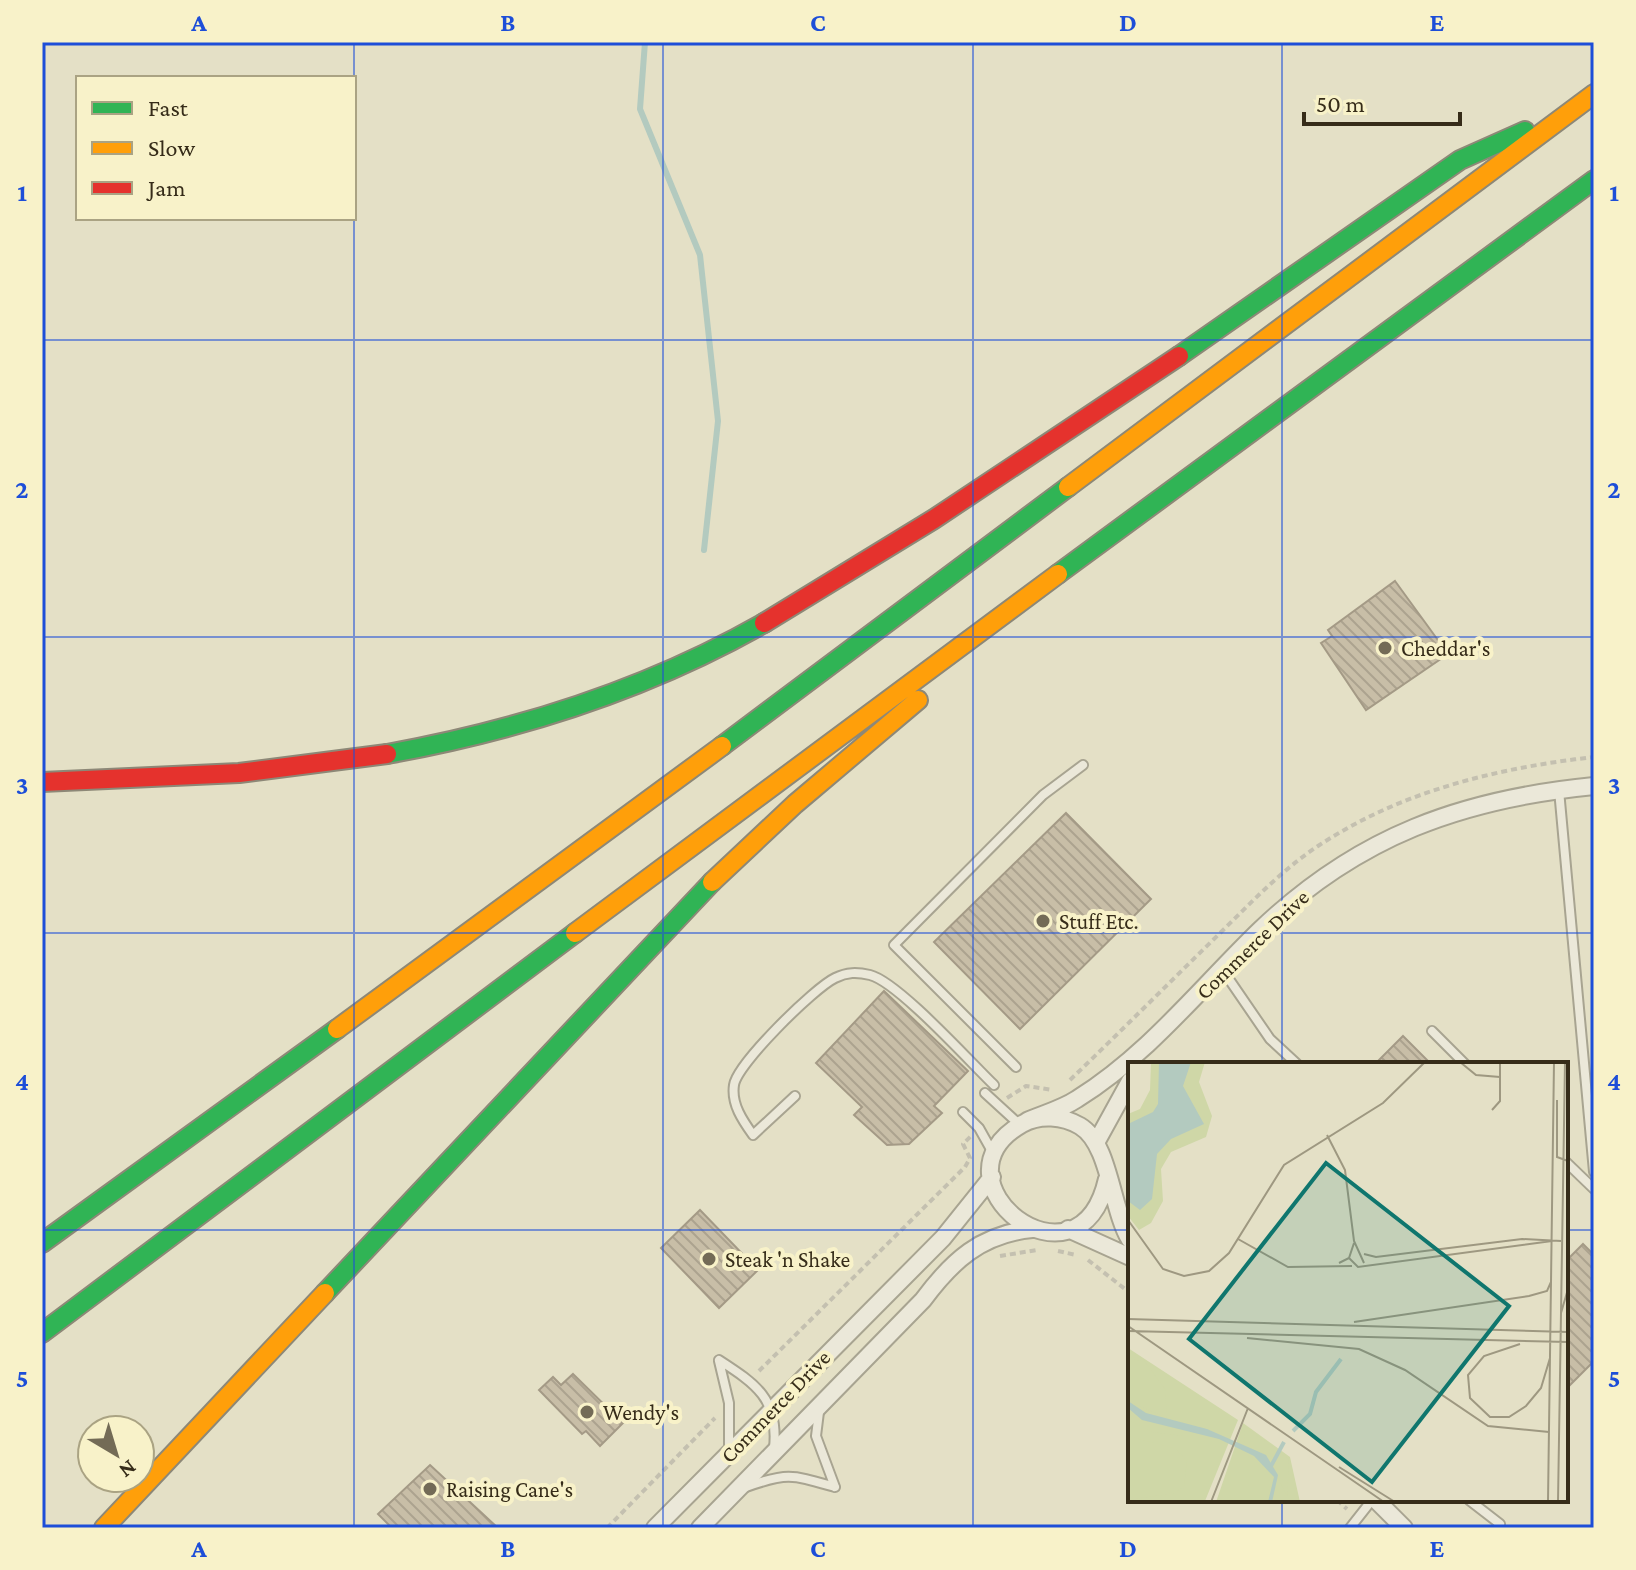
<svg xmlns="http://www.w3.org/2000/svg" width="1636" height="1570" viewBox="0 0 1636 1570" font-family="'Crimson Pro',serif">
	<style>
		.lines { fill: none; stroke-linecap: round; stroke-linejoin: round }
		.stream { stroke: #b3cabf; stroke-width: 6 }
		.building { fill: url(#building-back-hatch); stroke: #a49a86; stroke-width: 2 }
		.lane-casing { stroke: #a8a491; stroke-width: 12 }
		.street-casing { stroke: #a8a491; stroke-width: 20 }
		.fast-casing { stroke: #8d8877; stroke-width: 22 }
		.slow-casing { stroke: #8d8877; stroke-width: 22 }
		.jam-casing { stroke: #8d8877; stroke-width: 22 }
		.path { stroke: #c4c0b0; stroke-width: 4; stroke-dasharray: 6 4; stroke-linecap: butt }
		.lane { stroke: #ebe8d9; stroke-width: 8 }
		.street { stroke: #ebe8d9; stroke-width: 16 }
		.fast { stroke: #30b455; stroke-width: 18 }
		.slow { stroke: #ff9f0a; stroke-width: 18 }
		.jam { stroke: #e5322d; stroke-width: 18 }
		.grid { fill: none; stroke: #1d4ed8; stroke-width: 2; stroke-opacity: 0.55 }
		.poi-dot { fill: #736b56; stroke: #f8f2c9; stroke-width: 3 }
		.labels { text-anchor: middle; stroke-width: 8; stroke-linejoin: round; paint-order: stroke }
		.poi-label { font-size: 22px; fill: #362c19; stroke: #f8f2c9; text-anchor: start }
		.street-label { font-size: 22px; fill: #362c19; stroke: #f8f2c9 }
		.inset-river { fill: none; stroke: #b3cabf; stroke-width: 4 }
		.inset-road { fill: none; stroke: #9e9881; stroke-width: 2 }
		.view { fill: #0f766e; fill-opacity: 0.15; stroke: #0f766e; stroke-width: 4 }
		.inset-edge { fill: none; stroke: #362c19; stroke-width: 4 }
		.neatline { fill: none; stroke: #1d4ed8; stroke-width: 3 }
		.grid-label { font-size: 26px; text-anchor: middle; font-weight: bold; fill: #1d4ed8 }
	</style>
	<defs>
		<pattern id="building-back-hatch" width="6" height="6" patternUnits="userSpaceOnUse" patternTransform="scale(2)"><rect width="6" height="6" fill="#c8bea7"/><path d="M-1 5l2 2M0 0l6 6M5-1l2 2" fill="none" stroke="#aca38f"/></pattern>
	</defs>
	<rect width="100%" height="100%" fill="#e4e0c6"/>
	<g class="lines">
		<path class="stream" d="M645,42l-5,67 60,146 18,166 -14,129"/>
	</g>
	<path class="building" d="M1395,581l53,73 -82,56 -45,-67 11,-7 -4,-6z
		M1066,813l85,86 -131,130 -86,-87z
		M884,991l84,80 -34,35 8,7 -33,31 -22,1 -33,-30 8,-8 -46,-44z
		M1403,1036l28,28h-56z
		M700,1210l58,60 -39,38 -58,-60z
		M1583,1244l11,11v106l-28,28v-128z
		M573,1374l50,49 -23,23 -14,-15 -4,3 -43,-44 14,-13 8,8z
		M430,1465l68,63h-106l-14,-14z"/>
	<g class="lines">
		<defs>
			<path id="lane" d="M1559,790l35,382
				M1222,969l48,70 27,25
				M1432,1031l33,33
				M1016,1067l-122,-122 149,-150 40,-30
				M985,1093l35,32
				M795,1096l-42,39c-10,-14 -22,-31 -19,-50 3,-21 80,-97 101,-107 12,-6 22,-6 35,-3 28,7 100,87 124,110
				M963,1112l16,16 14,25
				M1566,1162l28,27
				M719,1360c37,24 60,39 55,88
				M719,1361l10,42v47
				M819,1412l-3,24 19,51
				M746,1487c42,-15 47,-12 89,0
				M1469,1500l31,24 -3,4
				M1350,1528l22,-28"/>
			<path id="street" d="M1027,1121c16,-7 35,-12 50,-22 72,-45 123,-111 183,-169 98,-94 202,-131 334,-144
				M1097,1141l33,-60
				M1107,1179c-28,124 -183,1 -85,-55 18,-10 41,-8 58,2 30,18 31,82 50,114
				M1068,1229l62,28
				M1376,1500l28,28
				M655,1528l288,-290 49,-61
				M700,1528l223,-228c29,-39 58,-66 109,-71"/>
			<path id="fast" d="M1179,356l281,-196 65,-29
				M1058,574l536,-394
				M722,746l346,-259
				M387,754c133,-24 259,-64 377,-131
				M42,1243l295,-214
				M325,1293l387,-411
				M42,1333l533,-400"/>
			<path id="slow" d="M1068,487l526,-393
				M712,882l83,-78 123,-104
				M575,933l483,-359
				M337,1029l385,-283
				M104,1528l221,-235"/>
			<path id="jam" d="M764,623l170,-104 245,-163
				M42,782l197,-9 148,-19"/>
		</defs>
		<use href="#lane" class="lane-casing"/>
		<use href="#street" class="street-casing"/>
		<use href="#fast" class="fast-casing"/>
		<use href="#slow" class="slow-casing"/>
		<use href="#jam" class="jam-casing"/>
		<path class="path" d="M1070,1080c49,-47 96,-94 144,-141 34,-33 65,-67 104,-93 83,-55 179,-78 276,-89
			M1007,1098l19,-12 27,4
			M1058,1251l18,4
			M1000,1256l37,-6
			M1088,1260l42,33
			M759,1371l206,-204 5,-9 -7,-14 8,-8
			M1337,1500l10,9
			M607,1528l108,-110"/>
		<use href="#lane" class="lane"/>
		<use href="#street" class="street"/>
		<use href="#fast" class="fast"/>
		<use href="#slow" class="slow"/>
		<use href="#jam" class="jam"/>
	</g>
	<path class="grid" d="M354,42v36M663,42v1486M973,42v1486M1282,42v1022M354,218v1310M42,340h1552M42,637h1552M42,933h1552M42,1230h1088M1566,1230h28M1282,1500v28"/>
	<g class="poi-dot">
		<circle cx="1385" cy="648" r="8"/>
		<circle cx="1043" cy="921" r="8"/>
		<circle cx="709" cy="1259" r="8"/>
		<circle cx="587" cy="1412" r="8"/>
		<circle cx="430" cy="1489" r="8"/>
	</g>
	<g class="labels">
		<g class="poi-label">
			<text x="1401" y="656">Cheddar's</text>
			<text x="1059" y="929">Stuff Etc.</text>
			<text x="725" y="1267">Steak 'n Shake</text>
			<text x="603" y="1420">Wendy's</text>
			<text x="446" y="1497">Raising Cane's</text>
		</g>
		<g class="street-label">
			<text transform="translate(1252 944) rotate(-44)" y="8">Commerce Drive</text>
			<text transform="translate(775 1406) rotate(-46)" y="8">Commerce Drive</text>
		</g>
	</g>
	<g transform="translate(1128 1062)">
		<rect width="440" height="440" fill="#e4e0c6"/>
		<path d="M77,0l-6,20 13,34 -6,21 -35,15 -10,17 2,32 -12,22 -12,7 -11,-14v-102l12,-5 10,-19 1,-27zM0,286l110,72 -33,81 -77,1zM115,361l47,34 10,45h-84z" fill="#cfd7a7"/>
		<path d="M0,296l17,4 20,27 2,29 -39,-17zM116,364l45,33 -2,37 -21,-41 -21,-8zM0,374l46,12 13,12 -3,26 -9,7 -47,7z" fill="#cfd7a7"/>
		<path d="M0,346l14,12 48,10 -7,6 -31,-4 -24,-12z" fill="#cfd7a7"/>
		<path d="M31,0h32l-8,24 21,38 -33,15 -14,15 -5,45 -12,11 -12,-9v-77l25,-12 5,-8zM0,339l18,12 61,16 59,26 12,20 -6,27h-4l6,-25 -20,-21 -35,-17 -77,-19 -14,-12z" fill="#b3cabf"/>
		<path class="inset-river" d="M165,369l17,-17 6,-22 25,-33M143,404l13,-24"/>
		<path class="inset-road" d="M332,0l16,13 24,2M429,38v57l11,4M364,48l8,-9v-39M199,73l18,35 9,71 10,22M0,158l35,49 21,7 25,-5 20,-18 55,-88 99,-62 42,-41M110,177l50,28 64,-1M236,192l12,3 146,-18 39,2M221,196l9,9 194,-26M211,201l10,-5 5,-15M433,251l7,-24M0,257l440,13M226,260l175,-26 18,-5 4,-9M0,264l256,176M0,269l440,11M119,276l112,11 46,21 83,56 61,6M392,282l-36,12 -16,19 2,23 20,19h19l17,-11 15,-18 9,-30M211,405l56,35M83,440l37,-94M420,440l6,-440M430,440l7,-440"/>
		<path class="view" d="M198,101l183,143 -137,176 -183,-143z"/>
		<rect width="440" height="440" class="inset-edge"/>
	</g>
	<rect width="1636" height="1570" fill="none" stroke="#f8f2c9" stroke-width="88"/>
	<rect x="76" y="76" width="280" height="144" fill="#f8f2c9" stroke="#aaa383" stroke-width="2"/>
	<rect x="92" y="102" width="40" height="12" fill="#30b455" stroke="#aaa383" stroke-width="2"/>
	<text x="148" y="116" font-size="24" fill="#362c19">Fast</text>
	<rect x="92" y="142" width="40" height="12" fill="#ff9f0a" stroke="#aaa383" stroke-width="2"/>
	<text x="148" y="156" font-size="24" fill="#362c19">Slow</text>
	<rect x="92" y="182" width="40" height="12" fill="#e5322d" stroke="#aaa383" stroke-width="2"/>
	<text x="148" y="196" font-size="24" fill="#362c19">Jam</text>
	<g transform="translate(116 1454) rotate(142)"><circle r="38" fill="#f8f2c9" stroke="#aaa383" stroke-width="2"/>
	<path d="M0-6L14 30L0 20L-14 30Z" fill="#736b56"/>
	<text y="-12" font-size="22" font-weight="bold" text-anchor="middle" fill="#362c19">N</text>
	</g>
	<path d="M1304 112v12h156v-12" fill="none" stroke="#362c19" stroke-width="4"/>
	<text x="1316" y="112" font-size="24" fill="#362c19" stroke="#f8f2c9" stroke-width="6" paint-order="stroke">50 m</text>
	<rect x="44" y="44" width="1548" height="1482" class="neatline"/>
	<g class="grid-label">
		<text x="199" y="31">A</text>
		<text x="508" y="31">B</text>
		<text x="818" y="31">C</text>
		<text x="1128" y="31">D</text>
		<text x="1437" y="31">E</text>
		<text x="22" y="201">1</text>
		<text x="1614" y="201">1</text>
		<text x="22" y="498">2</text>
		<text x="1614" y="498">2</text>
		<text x="22" y="794">3</text>
		<text x="1614" y="794">3</text>
		<text x="22" y="1090">4</text>
		<text x="1614" y="1090">4</text>
		<text x="22" y="1387">5</text>
		<text x="1614" y="1387">5</text>
		<text x="199" y="1557">A</text>
		<text x="508" y="1557">B</text>
		<text x="818" y="1557">C</text>
		<text x="1128" y="1557">D</text>
		<text x="1437" y="1557">E</text>
	</g>
</svg>
